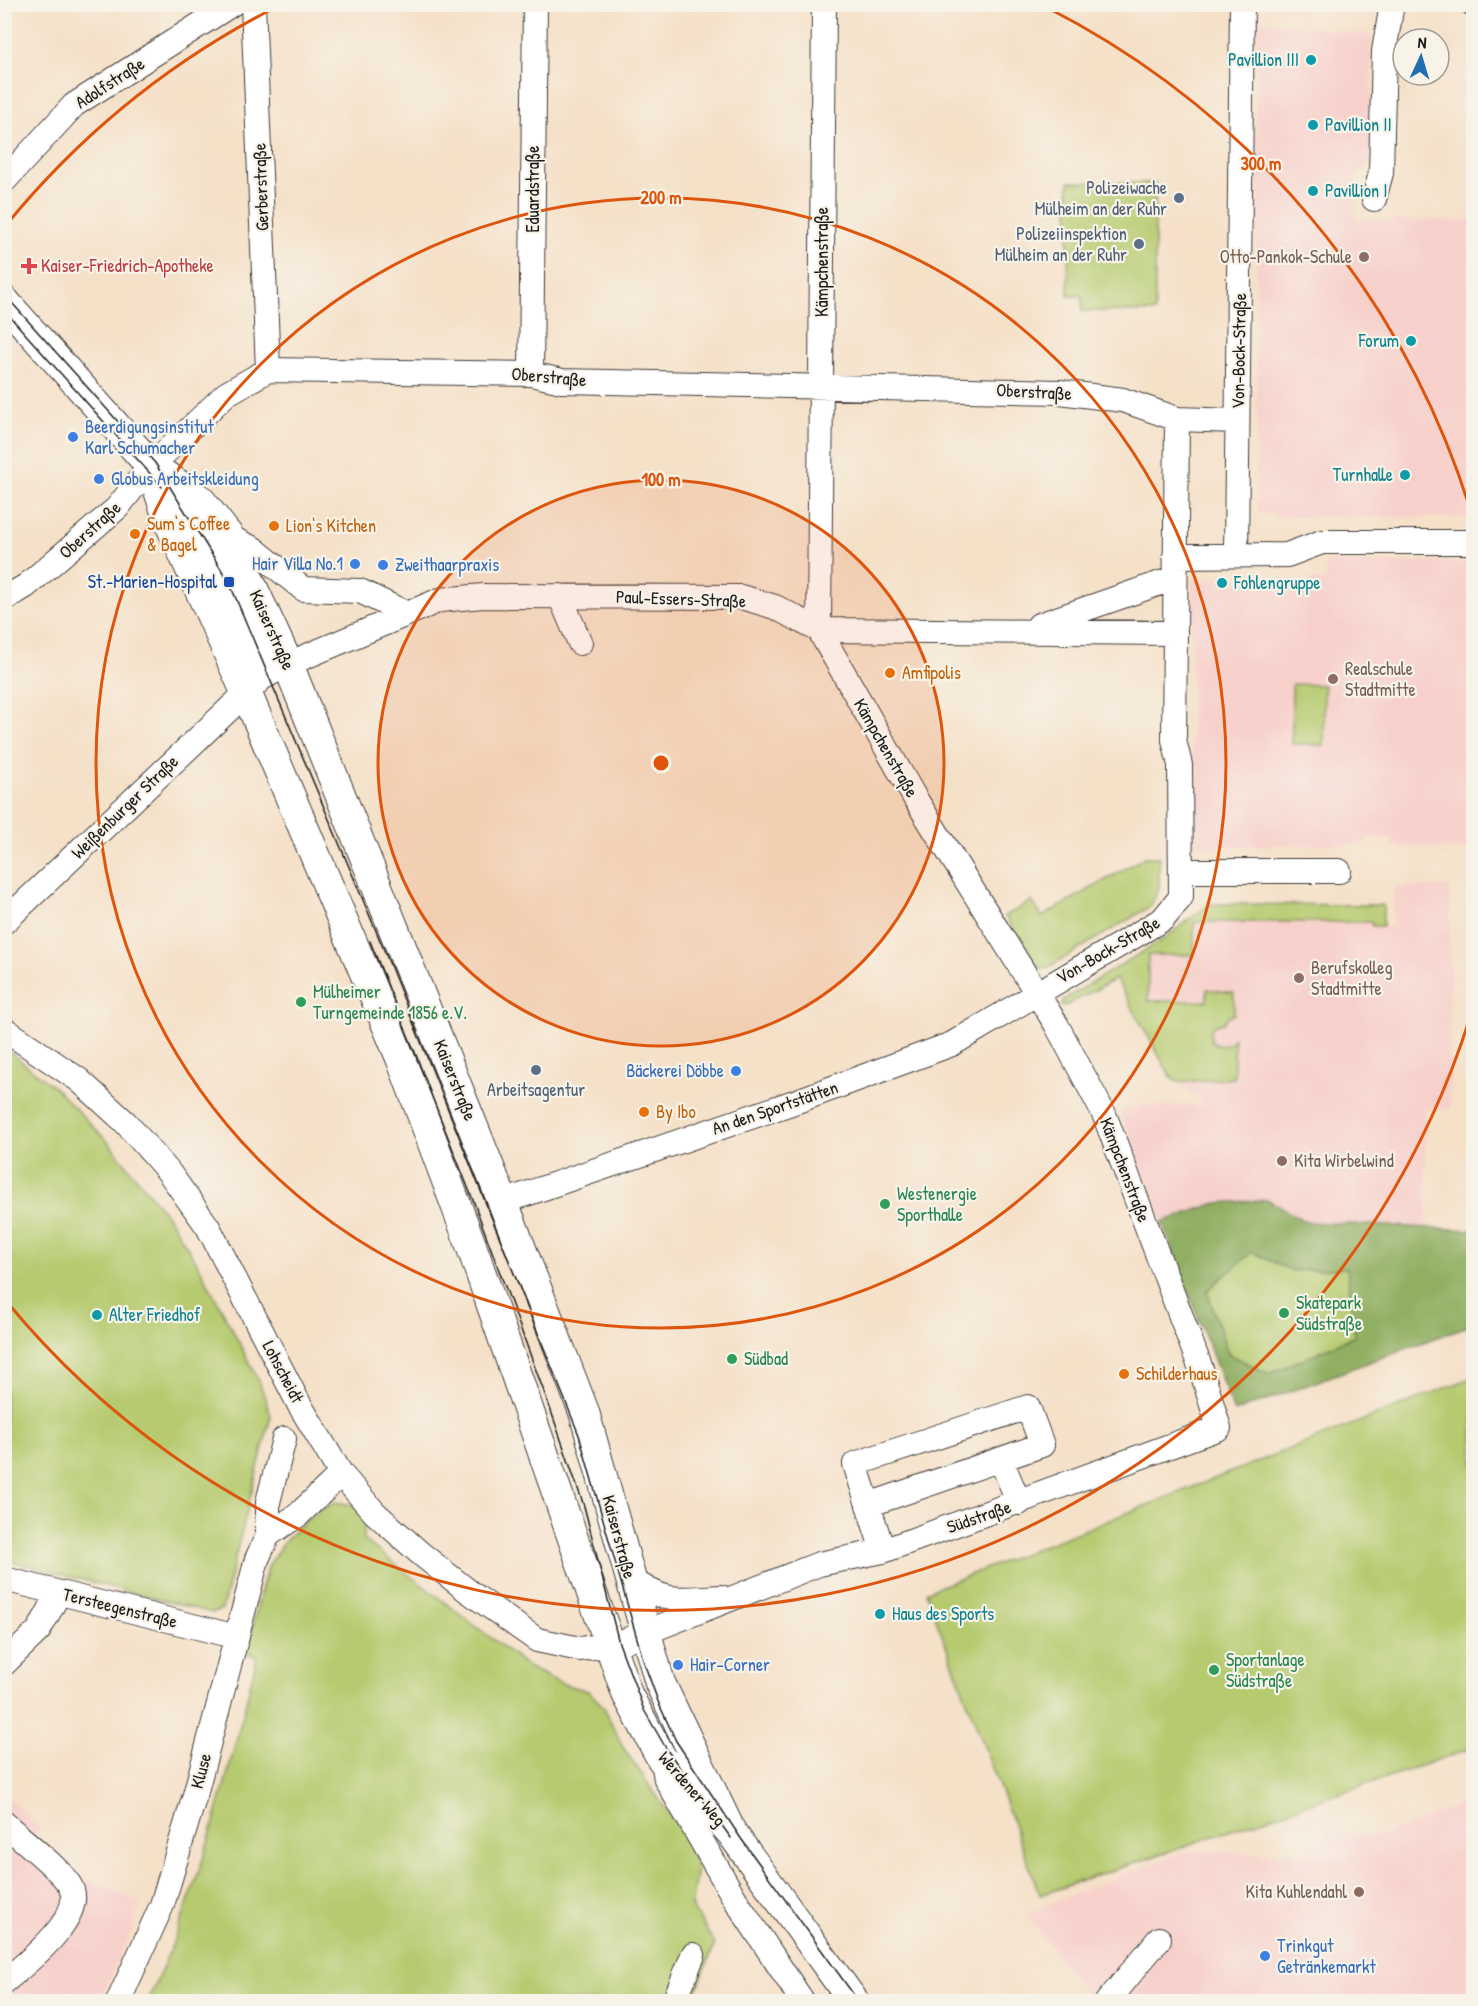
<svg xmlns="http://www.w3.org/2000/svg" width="1478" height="2006" viewBox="0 0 1478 2006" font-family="'Patrick Hand',sans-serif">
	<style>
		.built { fill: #f7d0cb }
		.green { fill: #b6cb70; stroke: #697446; stroke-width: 1.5 }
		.forest { fill: #90af62; stroke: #56663f; stroke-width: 1.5; fill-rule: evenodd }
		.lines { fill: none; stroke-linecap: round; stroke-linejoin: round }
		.minor-casing { stroke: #3d3936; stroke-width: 26 }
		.major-casing { stroke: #3d3936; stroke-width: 32 }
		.minor { stroke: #fff; stroke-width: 24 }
		.major { stroke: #fff; stroke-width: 30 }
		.tram { stroke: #1c1c1c; stroke-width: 1.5 }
		.ring { fill: none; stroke: #de560d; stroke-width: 3 }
		.culture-dot { fill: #0f9aa8; stroke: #f7f3e8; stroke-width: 2 }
		.service-dot { fill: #5c6f8a; stroke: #f7f3e8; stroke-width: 2 }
		.education-dot { fill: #8d6e63; stroke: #f7f3e8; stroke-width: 2 }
		.health-dot { fill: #e0444e; stroke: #f7f3e8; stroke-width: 2 }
		.shop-dot { fill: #3f7fe0; stroke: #f7f3e8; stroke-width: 2 }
		.food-dot { fill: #e8710a; stroke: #f7f3e8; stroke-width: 2 }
		.transit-dot { fill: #1a4fb4; stroke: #f7f3e8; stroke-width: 2 }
		.leisure-dot { fill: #2e9e5b; stroke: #f7f3e8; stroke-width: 2 }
		.labels { text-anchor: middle; stroke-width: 4.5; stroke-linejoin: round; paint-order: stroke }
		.culture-label { font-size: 18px; fill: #0d838f; stroke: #f7f3e8; text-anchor: start }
		.street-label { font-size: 18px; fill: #1c1c1c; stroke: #f7f3e8 }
		.service-label { font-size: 18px; fill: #4e5e75; stroke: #f7f3e8; text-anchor: end }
		.education-label { font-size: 18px; fill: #785e54; stroke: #f7f3e8; text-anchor: start }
		.health-label { font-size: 18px; fill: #be3a42; stroke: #f7f3e8; text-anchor: start }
		.shop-label { font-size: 18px; fill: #366cbe; stroke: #f7f3e8; text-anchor: start }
		.food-label { font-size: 18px; fill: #c56008; stroke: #f7f3e8; text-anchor: start }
		.transit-label { font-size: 18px; fill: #164399; stroke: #f7f3e8; text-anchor: end }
		.leisure-label { font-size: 18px; fill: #27864d; stroke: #f7f3e8; text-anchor: start }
		.centre { fill: #de560d; stroke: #f7f3e8; stroke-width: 3 }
		.ring-label { font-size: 18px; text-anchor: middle; font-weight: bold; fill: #de560d; stroke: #f7f3e8; stroke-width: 4.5; stroke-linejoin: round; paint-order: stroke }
	</style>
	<rect width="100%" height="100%" fill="#f7f3e8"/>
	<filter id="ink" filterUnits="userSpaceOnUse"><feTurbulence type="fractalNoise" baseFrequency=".0167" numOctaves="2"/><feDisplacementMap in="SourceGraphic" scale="12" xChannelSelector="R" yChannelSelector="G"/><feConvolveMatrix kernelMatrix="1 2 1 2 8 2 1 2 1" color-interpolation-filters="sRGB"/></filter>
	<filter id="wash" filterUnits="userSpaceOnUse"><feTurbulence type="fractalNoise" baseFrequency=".008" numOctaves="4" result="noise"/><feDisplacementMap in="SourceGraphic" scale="24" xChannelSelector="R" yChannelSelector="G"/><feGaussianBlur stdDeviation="1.35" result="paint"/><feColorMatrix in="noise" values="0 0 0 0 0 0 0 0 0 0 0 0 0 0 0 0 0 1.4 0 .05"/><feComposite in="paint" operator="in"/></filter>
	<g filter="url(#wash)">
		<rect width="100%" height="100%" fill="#f5e0c8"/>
		<path class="built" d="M1255,20l116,15v127l-15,15 -1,43h118v297h-196l-20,-6z
			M1326,562h147v287l-80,-3 -1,-8h-25v6l-176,2 1,-267 134,1z
			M1394,887h56v222h-25l2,119 -121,-6 -38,-22 -51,3 -55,19 -42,-110 19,-6 68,-1 -36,-28 -23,-76v-46l46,-33h178v4h21z
			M4,1794l36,33 -5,8 37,39 69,28 -10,30 -32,69h-94z
			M1473,1800v201h-382l-65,-88 159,-62 120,4 24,-24 42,5 15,-2z"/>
		<path class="green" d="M1069,182l86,1v129l-73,-1v-15h-14z
			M1292,684l32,1v60l-32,-1z
			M1145,857h14v31l-8,18 -102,61 -7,2 -8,-7 -29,-46 27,-15 10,16z
			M1209,904l174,1v21h-11l-1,-4h-177v33h-46v46h59v-12l27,4v21l-7,4 -4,5 -10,3 -3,8 2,8 8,4 8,-2 6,-6v40l-57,4 -6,-5 -55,-98 -49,26 -5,1 1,-6 101,-61z
			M5,1048l52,42 52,53 62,78 29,47 59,113 12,35 -49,193 -10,4 -207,-53z
			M1252,1251l40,20 56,-3 7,68 -86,38 -41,-20 -21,-63z
			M1473,1377v371l-433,147 -114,-303z
			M335,1502l18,3 12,8 -1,27 167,129 32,15 25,7 15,15 21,43 62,89 11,31 -6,37 24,38 -23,57 -545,1c53,-110 81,-227 110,-344l-10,-6c6,-22 14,-73 24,-90 13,-25 40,-48 64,-60z"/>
		<path class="forest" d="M1268,1200l38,22 167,8v94l-239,88 -72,-190 55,-19zM1252,1252l40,19 55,-3 8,68 -86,38 -41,-20 -21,-63z"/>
	</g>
	<g filter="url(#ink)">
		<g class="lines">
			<defs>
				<path id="minor" d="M253,4l15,366
					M1473,4l1,1
					M4,181l70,-76 158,-101
					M1374,199l7,-26 3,-122 8,-47
					M531,374l4,-370
					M163,483l27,38 31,54 45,101
					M229,537l25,12 49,40 57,2 45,22
					M1236,555l6,-551
					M1175,556l112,-1 35,-13h152
					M560,596l20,47
					M4,599l22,-13 91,-78 31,-39 78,-75 42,-24 263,4 31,7 498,11 63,8 54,19 60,2
					M1039,625l136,-47
					M1181,871h158
					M4,922l258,-244 26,-14 152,-64 43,-4 258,1 34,10 44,23 356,3
					M4,1029l75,51 46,42 43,49 40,56 91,177 42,70 34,39 46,41 47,37 69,49 43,9 39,-6 200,-79 64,-13 336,-123 -18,-59 -97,-255 -48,-90 -141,-226 -96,-168 5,-626
					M503,1202l297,-102 152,-56 211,-125 18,-22 -1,-132 -6,-25 3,-321
					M1001,1460l18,43
					M868,1505l174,-60 -14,-38 -173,57 28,87
					M268,1535v-33l16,-63
					M4,1579l233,58
					M631,1579c37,26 47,20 90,18
					M4,1664l35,-34 20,-37
					M664,1767l2,12 69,120 68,103
					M4,1823c16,15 55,45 65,61 21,31 -45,81 -65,98
					M118,2002l44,-97 33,-110 62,-236 11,-24 30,-20 43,-41
					M674,2002l19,-47
					M1107,2002l52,-63"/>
				<path id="major" d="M4,301l147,165 49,34 29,37 59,127 215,538 81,210 76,271 71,149
					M151,466l18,55 77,171 155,366 70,187 156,449 35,65 69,73 123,170"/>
			</defs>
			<use href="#minor" class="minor-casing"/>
			<use href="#major" class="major-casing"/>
			<use href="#minor" class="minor"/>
			<use href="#major" class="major"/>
			<path class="tram" d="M4,294l151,169 74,119 153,363 197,490 65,228 15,41 17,37 66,99 117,162
				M4,310l158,177
				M370,941l103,259 77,208 34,98 35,137 25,67 23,40 64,88"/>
		</g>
	</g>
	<circle cx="661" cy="763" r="283" fill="#de560d" fill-opacity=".12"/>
	<g class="ring">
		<circle cx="661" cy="763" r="283"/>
		<circle cx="661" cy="763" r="565"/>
		<path d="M1472 1011A848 848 0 0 1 7 1302M7 224A848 848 0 0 1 276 7M1046 7A848 848 0 0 1 1472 515"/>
	</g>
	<g class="culture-dot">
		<circle cx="1311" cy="60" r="6"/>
		<circle cx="1313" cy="125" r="6"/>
		<circle cx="1313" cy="191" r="6"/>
		<circle cx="1411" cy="341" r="6"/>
		<circle cx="1405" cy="475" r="6"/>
		<circle cx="1222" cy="583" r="6"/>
		<circle cx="97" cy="1315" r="6"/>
		<circle cx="880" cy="1614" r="6"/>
	</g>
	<g class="service-dot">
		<circle cx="1179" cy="198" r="6"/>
		<circle cx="1139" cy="244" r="6"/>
		<circle cx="536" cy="1070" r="6"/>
	</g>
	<g class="education-dot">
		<circle cx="1364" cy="257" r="6"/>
		<circle cx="1333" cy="679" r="6"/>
		<circle cx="1299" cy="978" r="6"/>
		<circle cx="1282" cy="1161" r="6"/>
		<circle cx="1359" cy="1892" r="6"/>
	</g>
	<path class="health-dot" d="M26 257h6v6h6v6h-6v6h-6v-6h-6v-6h6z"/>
	<g class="shop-dot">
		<circle cx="73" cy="437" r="6"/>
		<circle cx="99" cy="479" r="6"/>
		<circle cx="355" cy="564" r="6"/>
		<circle cx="383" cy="565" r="6"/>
		<circle cx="736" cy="1071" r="6"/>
		<circle cx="678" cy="1665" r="6"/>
		<circle cx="1265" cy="1956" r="6"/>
	</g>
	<g class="food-dot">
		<circle cx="274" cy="526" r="6"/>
		<circle cx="135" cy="534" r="6"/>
		<circle cx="890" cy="673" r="6"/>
		<circle cx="644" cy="1112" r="6"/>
		<circle cx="1124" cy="1374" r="6"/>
	</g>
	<rect class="transit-dot" x="223" y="576" width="12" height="12" rx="3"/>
	<g class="leisure-dot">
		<circle cx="301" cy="1002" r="6"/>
		<circle cx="885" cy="1204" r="6"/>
		<circle cx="1284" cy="1313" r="6"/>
		<circle cx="732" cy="1359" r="6"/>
		<circle cx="1214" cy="1670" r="6"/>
	</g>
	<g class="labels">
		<g class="culture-label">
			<text x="1299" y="66" text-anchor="end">Pavillion III</text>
			<text x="1325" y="131">Pavillion II</text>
			<text x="1325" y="197">Pavillion I</text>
			<text x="1399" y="347" text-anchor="end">Forum</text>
			<text x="1393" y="481" text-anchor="end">Turnhalle</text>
			<text x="1234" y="589">Fohlengruppe</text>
			<text x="109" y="1321">Alter Friedhof</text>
			<text x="892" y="1620">Haus des Sports</text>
		</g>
		<g class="street-label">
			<text transform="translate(110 83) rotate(-33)" y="6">Adolfstraße</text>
			<text transform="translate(261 187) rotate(-92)" y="6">Gerberstraße</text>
			<text transform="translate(533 189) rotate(-90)" y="6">Eduardstraße</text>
			<text transform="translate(822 262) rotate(-90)" y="6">Kämpchenstraße</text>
			<text transform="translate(1239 351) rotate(-89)" y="6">Von-Bock-Straße</text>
			<text transform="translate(549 377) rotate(5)" y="6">Oberstraße</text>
			<text transform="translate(1034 392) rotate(3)" y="6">Oberstraße</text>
			<text transform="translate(90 530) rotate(-42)" y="6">Oberstraße</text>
			<text transform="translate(681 599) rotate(2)" y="6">Paul-Essers-Straße</text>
			<text transform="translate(272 630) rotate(66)" y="6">Kaiserstraße</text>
			<text transform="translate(886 748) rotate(60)" y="6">Kämpchenstraße</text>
			<text transform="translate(125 807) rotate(-44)" y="6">Weißenburger Straße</text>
			<text transform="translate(1108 950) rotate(-30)" y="6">Von-Bock-Straße</text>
			<text transform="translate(455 1080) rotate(68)" y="6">Kaiserstraße</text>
			<text transform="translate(775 1108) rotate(-19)" y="6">An den Sportstätten</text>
			<text transform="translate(1125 1170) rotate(69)" y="6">Kämpchenstraße</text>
			<text transform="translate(283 1372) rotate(62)" y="6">Lohscheidt</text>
			<text transform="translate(979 1517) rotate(-19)" y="6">Südstraße</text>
			<text transform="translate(619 1537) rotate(75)" y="6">Kaiserstraße</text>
			<text transform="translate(120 1608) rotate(14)" y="6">Tersteegenstraße</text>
			<text transform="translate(201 1771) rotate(-75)" y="6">Kluse</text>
			<text transform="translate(692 1789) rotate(49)" y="6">Werdener Weg</text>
		</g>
		<g class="service-label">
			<text x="1167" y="194">Polizeiwache<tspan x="1167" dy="21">Mülheim an der Ruhr</tspan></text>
			<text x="1127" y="240">Polizeiinspektion<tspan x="1127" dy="21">Mülheim an der Ruhr</tspan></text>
			<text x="536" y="1096" text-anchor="middle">Arbeitsagentur</text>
		</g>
		<g class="education-label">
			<text x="1352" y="263" text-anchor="end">Otto-Pankok-Schule</text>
			<text x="1345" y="675">Realschule<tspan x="1345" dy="21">Stadtmitte</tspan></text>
			<text x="1311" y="974">Berufskolleg<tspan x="1311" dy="21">Stadtmitte</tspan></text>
			<text x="1294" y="1167">Kita Wirbelwind</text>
			<text x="1347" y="1898" text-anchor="end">Kita Kuhlendahl</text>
		</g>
		<g class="health-label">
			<text x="41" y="272">Kaiser-Friedrich-Apotheke</text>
		</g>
		<g class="shop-label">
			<text x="85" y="433">Beerdigungsinstitut<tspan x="85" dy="21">Karl Schumacher</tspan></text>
			<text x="111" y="485">Globus Arbeitskleidung</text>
			<text x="343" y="570" text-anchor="end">Hair Villa No.1</text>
			<text x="395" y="571">Zweithaarpraxis</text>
			<text x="724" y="1077" text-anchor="end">Bäckerei Döbbe</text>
			<text x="690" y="1671">Hair-Corner</text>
			<text x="1277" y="1952">Trinkgut<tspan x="1277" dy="21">Getränkemarkt</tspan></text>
		</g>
		<g class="food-label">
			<text x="147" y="530">Sum‘s Coffee<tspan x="147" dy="21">&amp; Bagel</tspan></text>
			<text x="286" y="532">Lion‘s Kitchen</text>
			<text x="902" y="679">Amfipolis</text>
			<text x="656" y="1118">By Ibo</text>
			<text x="1136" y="1380">Schilderhaus</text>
		</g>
		<g class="transit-label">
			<text x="217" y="588">St.-Marien-Hospital</text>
		</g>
		<g class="leisure-label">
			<text x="313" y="998">Mülheimer<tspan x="313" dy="21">Turngemeinde 1856 e.V.</tspan></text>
			<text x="897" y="1200">Westenergie<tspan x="897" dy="21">Sporthalle</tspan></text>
			<text x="1296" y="1309">Skatepark<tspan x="1296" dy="21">Südstraße</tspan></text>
			<text x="744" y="1365">Südbad</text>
			<text x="1226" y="1666">Sportanlage<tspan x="1226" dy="21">Südstraße</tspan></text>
		</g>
	</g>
	<circle cx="661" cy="763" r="9" class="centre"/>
	<g class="ring-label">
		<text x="1261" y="170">300 m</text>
		<text x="661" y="204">200 m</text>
		<text x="661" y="486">100 m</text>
	</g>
	<rect width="1478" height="2006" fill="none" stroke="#f7f3e8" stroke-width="24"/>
	<g transform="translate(1421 57) rotate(4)"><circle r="28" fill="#f7f3e8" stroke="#9f9d96" stroke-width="1.5"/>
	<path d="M0-4.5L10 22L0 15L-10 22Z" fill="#1f6fb2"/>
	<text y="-9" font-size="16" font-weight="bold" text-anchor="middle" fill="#1c1c1c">N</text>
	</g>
</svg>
